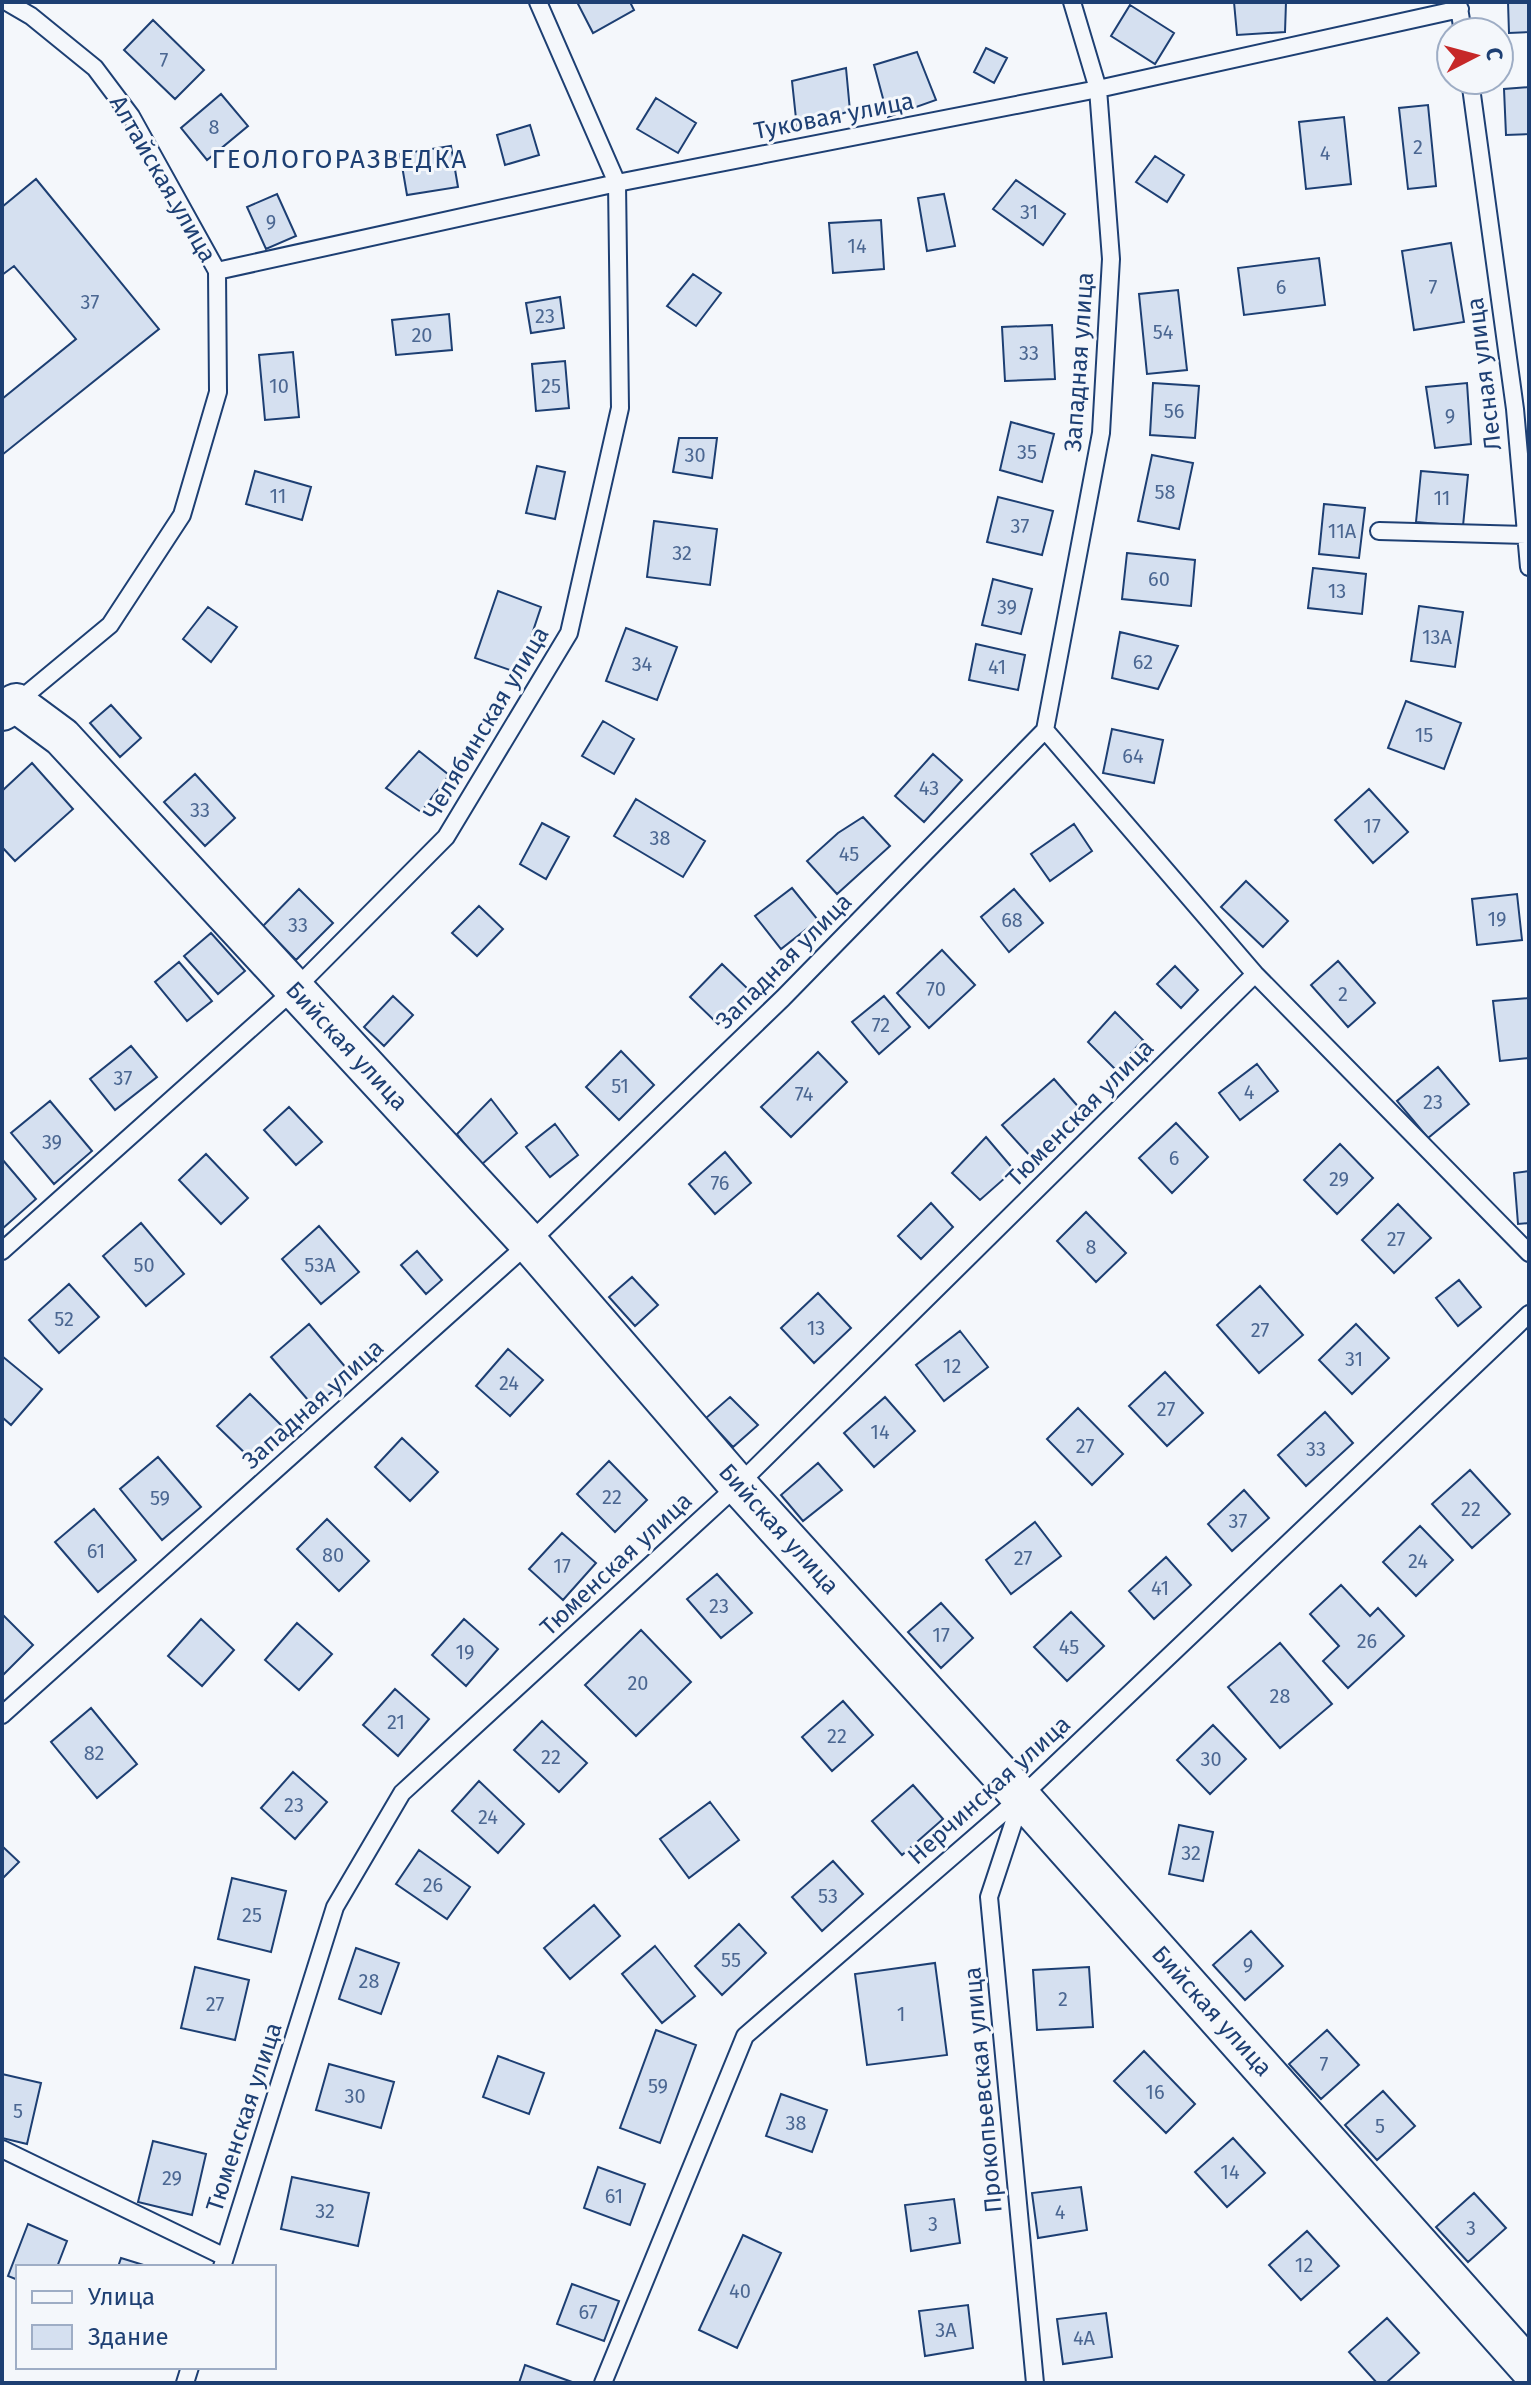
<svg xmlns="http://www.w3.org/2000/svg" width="1531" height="2385" viewBox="0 0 1531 2385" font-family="'Fira Sans',sans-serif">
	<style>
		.building { fill: #d5e0f0; stroke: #1d3f73; stroke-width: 2 }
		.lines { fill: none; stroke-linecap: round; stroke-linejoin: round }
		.service-casing { stroke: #1d3f73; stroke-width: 20 }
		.tertiary-casing { stroke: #1d3f73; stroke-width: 42 }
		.service { stroke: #f4f7fb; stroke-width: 16 }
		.tertiary { stroke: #f4f7fb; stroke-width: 38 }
		.labels { text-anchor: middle; stroke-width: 6; stroke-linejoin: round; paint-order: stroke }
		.number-label { font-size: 20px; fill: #4b6792 }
		.street-label { font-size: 24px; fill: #1d3f73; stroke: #f4f7fb }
		.neighbourhood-label { font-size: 26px; letter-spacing: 2px; fill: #1d3f73; stroke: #f4f7fb }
	</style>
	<rect width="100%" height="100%" fill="#f4f7fb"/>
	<path class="building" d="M577,2h53l4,8 -41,23z
		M1234,2h52l-1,30 -48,3z
		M1508,2h21v30l-20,1z
		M1130,5l44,28 -19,31 -44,-28z
		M153,20l51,50 -29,29 -51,-49z
		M986,48l21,10 -13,25 -20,-11z
		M917,52l19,48 -48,17 -14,-52z
		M846,68l4,43 -53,17 -5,-47z
		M1529,87v47l-23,1 -2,-46z
		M221,94l27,32 -41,34 -26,-32z
		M656,98l40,25 -18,30 -41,-24z
		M1428,105l8,81 -28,3 -9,-81z
		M1344,117l7,67 -45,5 -7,-67z
		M530,125l9,30 -34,10 -8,-30z
		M451,146l7,41 -51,8 -7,-41z
		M1155,156l29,19 -17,27 -31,-20z
		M36,179l123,150 -157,126v-56l74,-60 -62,-73 -12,9v-68z
		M1016,180l49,34 -22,31 -50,-36z
		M277,194l19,42 -30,13 -19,-42z
		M944,194l11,52 -28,5 -9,-53z
		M881,220l3,49 -51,4 -4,-50z
		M1451,243l13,79 -50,8 -12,-79z
		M1319,258l6,47 -81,10 -6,-47z
		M693,274l28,19 -25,33 -29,-20z
		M1178,290l9,80 -40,4 -8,-80z
		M560,297l4,31 -33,5 -5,-30z
		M449,314l3,36 -56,5 -4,-35z
		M1052,325l3,54 -50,2 -3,-54z
		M293,352l6,65 -34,3 -6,-65z
		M565,361l4,47 -33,3 -4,-47z
		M1153,383l46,3 -4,52 -45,-3z
		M1467,383l4,61 -36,4 -9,-61z
		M1011,422l43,12 -12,48 -42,-12z
		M679,438h38l-5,40 -39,-6z
		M1152,455l41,8 -14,66 -41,-8z
		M537,466l28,6 -10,47 -29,-6z
		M255,471l56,16 -9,33 -56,-16z
		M1421,471l47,4 -5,51 -47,-4z
		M998,497l55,14 -11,44 -55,-13z
		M1324,504l41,4 -6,50 -40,-4z
		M654,521l63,8 -7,56 -63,-8z
		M1127,553l68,7 -4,46 -69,-7z
		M1313,568l53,6 -4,40 -54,-6z
		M993,579l39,10 -11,45 -39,-9z
		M498,591l43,16 -22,66 -44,-15z
		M1419,606l44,6 -8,55 -44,-6z
		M208,607l29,20 -26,35 -28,-23z
		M626,628l51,19 -20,53 -51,-19z
		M1120,632l58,14 -20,43 -46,-11z
		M976,644l49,11 -7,35 -49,-10z
		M1406,701l55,22 -17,46 -56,-21z
		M111,705l30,33 -21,19 -30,-34z
		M603,721l31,18 -20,35 -32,-18z
		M1112,729l51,11 -9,43 -51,-10z
		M419,751l30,24 -28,37 -35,-24z
		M933,754l29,26 -38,42 -29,-26z
		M32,763l41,46 -58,52 -13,-14v-56z
		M195,774l40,44 -30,28 -41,-44z
		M1369,789l39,43 -35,31 -38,-43z
		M636,799l69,42 -22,36 -69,-41z
		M863,817l27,29 -53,48 -30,-33 31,-28z
		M542,823l27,14 -23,42 -26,-15z
		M1074,824l18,27 -42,30 -19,-27z
		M1246,881l42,40 -25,26 -42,-40z
		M792,888l26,32 -37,29 -26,-33z
		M299,889l34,34 -37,37 -33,-34z
		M1014,889l29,34 -34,29 -28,-35z
		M1517,894l5,46 -45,5 -5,-46z
		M479,906l24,23 -26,27 -25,-23z
		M211,933l34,38 -27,23 -34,-38z
		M942,950l33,35 -46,43 -32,-35z
		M1338,961l37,42 -27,24 -37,-42z
		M179,962l33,39 -25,20 -32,-39z
		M722,964l27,26 -31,34 -28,-27z
		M1175,966l23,24 -17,18 -24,-24z
		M393,996l20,19 -29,31 -20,-19z
		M884,996l26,31 -31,27 -27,-32z
		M1529,998v60l-29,3 -7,-60z
		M1115,1012l28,28 -27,30 -28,-28z
		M131,1046l26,31 -42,33 -25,-31z
		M621,1051l33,34 -35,35 -33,-33z
		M818,1052l29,30 -56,55 -30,-30z
		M1257,1064l21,27 -38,29 -21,-27z
		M1438,1067l31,37 -41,34 -31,-37z
		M1054,1079l28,32 -51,46 -29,-32z
		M491,1099l26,34 -36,32 -24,-31z
		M50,1101l42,50 -38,33 -43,-51z
		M289,1107l33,35 -26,23 -32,-35z
		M1176,1123l32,34 -36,36 -33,-35z
		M555,1124l23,31 -28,22 -24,-30z
		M986,1137l28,33 -34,30 -28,-27z
		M1340,1144l33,34 -36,36 -33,-34z
		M725,1152l26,31 -36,31 -26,-30z
		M206,1154l42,44 -27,26 -42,-44z
		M2,1159l34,40 -34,30z
		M1529,1171v52l-11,1 -4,-51z
		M931,1203l22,24 -32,32 -23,-23z
		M1398,1204l33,34 -37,35 -32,-33z
		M1086,1212l40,41 -30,29 -39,-41z
		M141,1223l43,51 -38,32 -43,-50z
		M319,1226l40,46 -38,32 -39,-45z
		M417,1251l25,29 -16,14 -25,-29z
		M632,1277l26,28 -23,21 -26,-29z
		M1459,1280l22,27 -23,19 -22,-28z
		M69,1284l30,33 -40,36 -30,-33z
		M1260,1286l43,49 -44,38 -42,-48z
		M818,1293l33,35 -37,35 -33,-35z
		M309,1324l43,51 -38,32 -43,-50z
		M1356,1324l33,34 -37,36 -33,-34z
		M960,1331l28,36 -44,34 -28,-36z
		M508,1349l35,31 -33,36 -34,-30z
		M2,1356l40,33 -31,36 -9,-8z
		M1165,1372l38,41 -36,33 -38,-40z
		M250,1394l32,32 -32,32 -33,-32z
		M730,1397l28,28 -25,22 -27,-29z
		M885,1397l30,34 -41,36 -30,-34z
		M1078,1408l45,46 -31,31 -45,-46z
		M1325,1412l28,31 -47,43 -28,-31z
		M402,1438l36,34 -28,29 -35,-34z
		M158,1457l43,50 -39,33 -42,-51z
		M609,1461l38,39 -32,32 -38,-38z
		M818,1463l24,27 -39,31 -22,-26z
		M1470,1470l40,44 -38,34 -40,-44z
		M1244,1490l25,28 -37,33 -24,-27z
		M94,1509l42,51 -38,32 -43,-50z
		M327,1519l42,42 -30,30 -42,-42z
		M1035,1522l26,34 -50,38 -25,-34z
		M1420,1526l33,34 -37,36 -33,-34z
		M562,1533l34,30 -33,37 -34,-31z
		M1166,1557l25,28 -37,34 -25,-28z
		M717,1574l35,39 -31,25 -34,-39z
		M1341,1585l29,31 8,-8 26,28 -56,52 -25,-27 16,-15 -29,-32z
		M941,1603l32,35 -32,30 -33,-36z
		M1071,1612l33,34 -37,35 -33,-34z
		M2,1614l31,31 -31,31z
		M201,1619l33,31 -32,36 -34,-30z
		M464,1619l34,30 -32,37 -34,-31z
		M297,1623l35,31 -33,36 -34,-30z
		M641,1630l50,52 -55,54 -51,-51z
		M1280,1643l52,61 -52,44 -52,-61z
		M395,1689l34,30 -31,37 -35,-31z
		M843,1701l30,34 -41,36 -30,-34z
		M91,1708l46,56 -40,34 -46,-56z
		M542,1721l45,42 -28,29 -45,-42z
		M1213,1725l33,34 -36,35 -33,-34z
		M293,1772l34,30 -32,37 -34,-31z
		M479,1781l45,43 -26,29 -46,-42z
		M913,1785l30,34 -41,36 -30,-34z
		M710,1802l29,38 -50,38 -29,-39z
		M1179,1825l34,7 -10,49 -34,-7z
		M2,1846l17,16 -17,17z
		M419,1850l51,37 -23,32 -51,-35z
		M833,1861l30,33 -41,37 -30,-34z
		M232,1878l54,13 -15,61 -53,-13z
		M594,1905l26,31 -50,43 -26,-31z
		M739,1924l27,29 -44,42 -27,-29z
		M1251,1931l32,35 -38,34 -32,-35z
		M655,1946l40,50 -33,27 -40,-49z
		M356,1948l43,15 -18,51 -42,-15z
		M935,1963l12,92 -80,10 -12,-91z
		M195,1967l54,13 -14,60 -54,-12z
		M1089,1967l4,60 -56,3 -4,-60z
		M656,2030l40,15 -36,98 -40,-15z
		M1327,2030l32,35 -38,34 -32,-35z
		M1144,2051l51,53 -29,29 -52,-52z
		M498,2056l46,17 -15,41 -46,-17z
		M329,2064l65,18 -13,46 -65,-18z
		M2,2074l39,9 -14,61 -25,-6z
		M1383,2091l32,35 -38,34 -32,-35z
		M781,2094l46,16 -15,42 -46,-16z
		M1233,2138l32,35 -38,34 -32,-35z
		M153,2141l53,13 -14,61 -54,-13z
		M598,2167l47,17 -15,41 -46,-17z
		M292,2177l77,16 -11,53 -77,-17z
		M1081,2187l6,43 -49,8 -6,-45z
		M1474,2193l32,35 -38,34 -32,-35z
		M954,2199l6,44 -49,8 -6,-46z
		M28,2224l39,17 -10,26h-39v13l-10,-4z
		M1307,2231l32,35 -38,34 -32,-35z
		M743,2235l38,18 -44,95 -38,-18z
		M121,2258l29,9h-32z
		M572,2284l47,17 -15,40 -47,-17z
		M968,2305l5,43 -48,8 -6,-45z
		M1106,2313l6,44 -49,7 -6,-45z
		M1387,2318l32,35 -33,30h-9l-28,-31z
		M525,2365l47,17 -1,1h-52z"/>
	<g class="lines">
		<defs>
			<path id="service" d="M7,2l24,14 64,52 36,48 86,155 1,121 -36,123 -72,110 -94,78
				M1458,2l5,30
				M1470,80l45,329 14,158
				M217,271l400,-88 481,-94 362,-80
				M1379,531l147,4
				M1045,730l210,244 274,279
				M2,1251l293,-262 151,-152 123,-204 51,-225 -3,-225 -79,-181
				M2,1715l527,-472 254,-245 262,-268 56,-297 10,-174 -13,-170 -26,-87
				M1021,1800l-32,97 46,486
				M2,2149l223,108
				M222,2267l113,-360 67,-114 336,-308 517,-511
				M185,2383l5,-16
				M603,2383l142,-347 276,-239 508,-483"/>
			<path id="tertiary" d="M2,711l14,-8 46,34 467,506 209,242 283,312 508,571"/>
		</defs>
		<use href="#service" class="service-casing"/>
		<use href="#tertiary" class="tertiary-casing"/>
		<use href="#service" class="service"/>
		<use href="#tertiary" class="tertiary"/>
	</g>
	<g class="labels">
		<g class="number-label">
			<text x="164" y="67">7</text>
			<text x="214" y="134">8</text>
			<text x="1418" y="154">2</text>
			<text x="1325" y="160">4</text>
			<text x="1029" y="219">31</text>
			<text x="271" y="229">9</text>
			<text x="857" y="253">14</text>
			<text x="1281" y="294">6</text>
			<text x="1433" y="294">7</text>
			<text x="90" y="309">37</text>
			<text x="545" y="323">23</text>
			<text x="1163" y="339">54</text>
			<text x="422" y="342">20</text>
			<text x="1029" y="360">33</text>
			<text x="279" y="393">10</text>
			<text x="551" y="393">25</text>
			<text x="1174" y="418">56</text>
			<text x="1450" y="423">9</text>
			<text x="1027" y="459">35</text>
			<text x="695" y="462">30</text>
			<text x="1165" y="499">58</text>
			<text x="278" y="503">11</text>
			<text x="1442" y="505">11</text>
			<text x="1020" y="533">37</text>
			<text x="1342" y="538">11А</text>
			<text x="682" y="560">32</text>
			<text x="1159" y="586">60</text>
			<text x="1337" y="598">13</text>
			<text x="1007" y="614">39</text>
			<text x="1437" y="644">13А</text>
			<text x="1143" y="669">62</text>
			<text x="642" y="671">34</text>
			<text x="997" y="674">41</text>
			<text x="1424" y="742">15</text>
			<text x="1133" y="763">64</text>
			<text x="929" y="795">43</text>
			<text x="200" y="817">33</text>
			<text x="1372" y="833">17</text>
			<text x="660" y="845">38</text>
			<text x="849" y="861">45</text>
			<text x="1497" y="926">19</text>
			<text x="1012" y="927">68</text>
			<text x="298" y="932">33</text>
			<text x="936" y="996">70</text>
			<text x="1343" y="1001">2</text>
			<text x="881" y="1032">72</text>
			<text x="123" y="1085">37</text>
			<text x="620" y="1093">51</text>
			<text x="1249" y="1099">4</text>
			<text x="804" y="1101">74</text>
			<text x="1433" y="1109">23</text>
			<text x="52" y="1149">39</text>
			<text x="1174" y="1165">6</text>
			<text x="1339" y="1186">29</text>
			<text x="720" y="1190">76</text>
			<text x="1396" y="1246">27</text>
			<text x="1091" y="1254">8</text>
			<text x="144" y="1272">50</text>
			<text x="320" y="1272">53А</text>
			<text x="64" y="1326">52</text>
			<text x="816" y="1335">13</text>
			<text x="1260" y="1337">27</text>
			<text x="1354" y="1366">31</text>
			<text x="952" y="1373">12</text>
			<text x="509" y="1390">24</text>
			<text x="1166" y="1416">27</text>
			<text x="880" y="1439">14</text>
			<text x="1085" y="1453">27</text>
			<text x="1316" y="1456">33</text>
			<text x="612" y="1504">22</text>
			<text x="160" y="1505">59</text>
			<text x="1471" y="1516">22</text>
			<text x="1238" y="1528">37</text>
			<text x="96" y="1558">61</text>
			<text x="333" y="1562">80</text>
			<text x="1023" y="1565">27</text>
			<text x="1418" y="1568">24</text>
			<text x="562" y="1573">17</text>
			<text x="1160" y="1595">41</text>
			<text x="719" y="1613">23</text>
			<text x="941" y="1642">17</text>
			<text x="1367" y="1648">26</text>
			<text x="1069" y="1654">45</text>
			<text x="465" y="1659">19</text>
			<text x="638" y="1690">20</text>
			<text x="1280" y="1703">28</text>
			<text x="396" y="1729">21</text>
			<text x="837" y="1743">22</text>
			<text x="94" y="1760">82</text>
			<text x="551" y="1764">22</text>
			<text x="1211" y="1766">30</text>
			<text x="294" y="1812">23</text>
			<text x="488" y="1824">24</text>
			<text x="1191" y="1860">32</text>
			<text x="433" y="1892">26</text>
			<text x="828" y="1903">53</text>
			<text x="252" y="1922">25</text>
			<text x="731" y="1967">55</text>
			<text x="1248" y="1972">9</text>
			<text x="369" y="1988">28</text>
			<text x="1063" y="2006">2</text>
			<text x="215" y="2011">27</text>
			<text x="901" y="2021">1</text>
			<text x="1324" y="2071">7</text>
			<text x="658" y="2093">59</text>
			<text x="1155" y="2099">16</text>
			<text x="355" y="2103">30</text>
			<text x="18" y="2118">5</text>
			<text x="796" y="2130">38</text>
			<text x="1380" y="2133">5</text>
			<text x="1230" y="2179">14</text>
			<text x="172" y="2185">29</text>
			<text x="614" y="2203">61</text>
			<text x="325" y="2218">32</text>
			<text x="1060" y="2219">4</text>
			<text x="933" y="2231">3</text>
			<text x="1471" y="2235">3</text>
			<text x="1304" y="2272">12</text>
			<text x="740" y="2298">40</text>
			<text x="588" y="2319">67</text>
			<text x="946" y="2337">3А</text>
			<text x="1084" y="2345">4А</text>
		</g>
		<g class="street-label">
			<text transform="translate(834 116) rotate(-11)" y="8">Туковая улица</text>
			<text transform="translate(163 179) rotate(60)" y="8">Алтайская улица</text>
			<text transform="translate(1079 362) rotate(-86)" y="8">Западная улица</text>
			<text transform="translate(1484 374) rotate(-97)" y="8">Лесная улица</text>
			<text transform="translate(486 723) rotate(-59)" y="8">Челябинская улица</text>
			<text transform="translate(784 961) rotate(-45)" y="8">Западная улица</text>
			<text transform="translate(347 1046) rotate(47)" y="8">Бийская улица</text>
			<text transform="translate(1080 1113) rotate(-45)" y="8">Тюменская улица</text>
			<text transform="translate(313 1404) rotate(-42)" y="8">Западная улица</text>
			<text transform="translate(779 1529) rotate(48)" y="8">Бийская улица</text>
			<text transform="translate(616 1564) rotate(-43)" y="8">Тюменская улица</text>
			<text transform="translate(989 1790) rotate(-42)" y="8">Нерчинская улица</text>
			<text transform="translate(1212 2011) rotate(48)" y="8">Бийская улица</text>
			<text transform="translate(983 2090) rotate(-95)" y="8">Прокопьевская улица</text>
			<text transform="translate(244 2117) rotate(-72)" y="8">Тюменская улица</text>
		</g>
		<g class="neighbourhood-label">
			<text x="340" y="168">ГЕОЛОГОРАЗВЕДКА</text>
		</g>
	</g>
	<rect width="1531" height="2385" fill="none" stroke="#1d3f73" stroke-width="8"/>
	<rect x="16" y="2265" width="260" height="104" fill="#f4f7fb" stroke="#9eadc5" stroke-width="2"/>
	<rect x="32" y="2291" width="40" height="12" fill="#f4f7fb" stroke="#9eadc5" stroke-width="2"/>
	<text x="88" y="2305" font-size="24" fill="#1d3f73">Улица</text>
	<rect x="32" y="2325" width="40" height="24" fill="#d5e0f0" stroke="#9eadc5" stroke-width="2"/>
	<text x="88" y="2345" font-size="24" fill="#1d3f73">Здание</text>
	<g transform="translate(1475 56) rotate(84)"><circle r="38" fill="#f4f7fb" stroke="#9eadc5" stroke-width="2"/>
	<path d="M0-6L14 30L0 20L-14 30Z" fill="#c62828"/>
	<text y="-12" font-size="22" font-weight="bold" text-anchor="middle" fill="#1d3f73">С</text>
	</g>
</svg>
